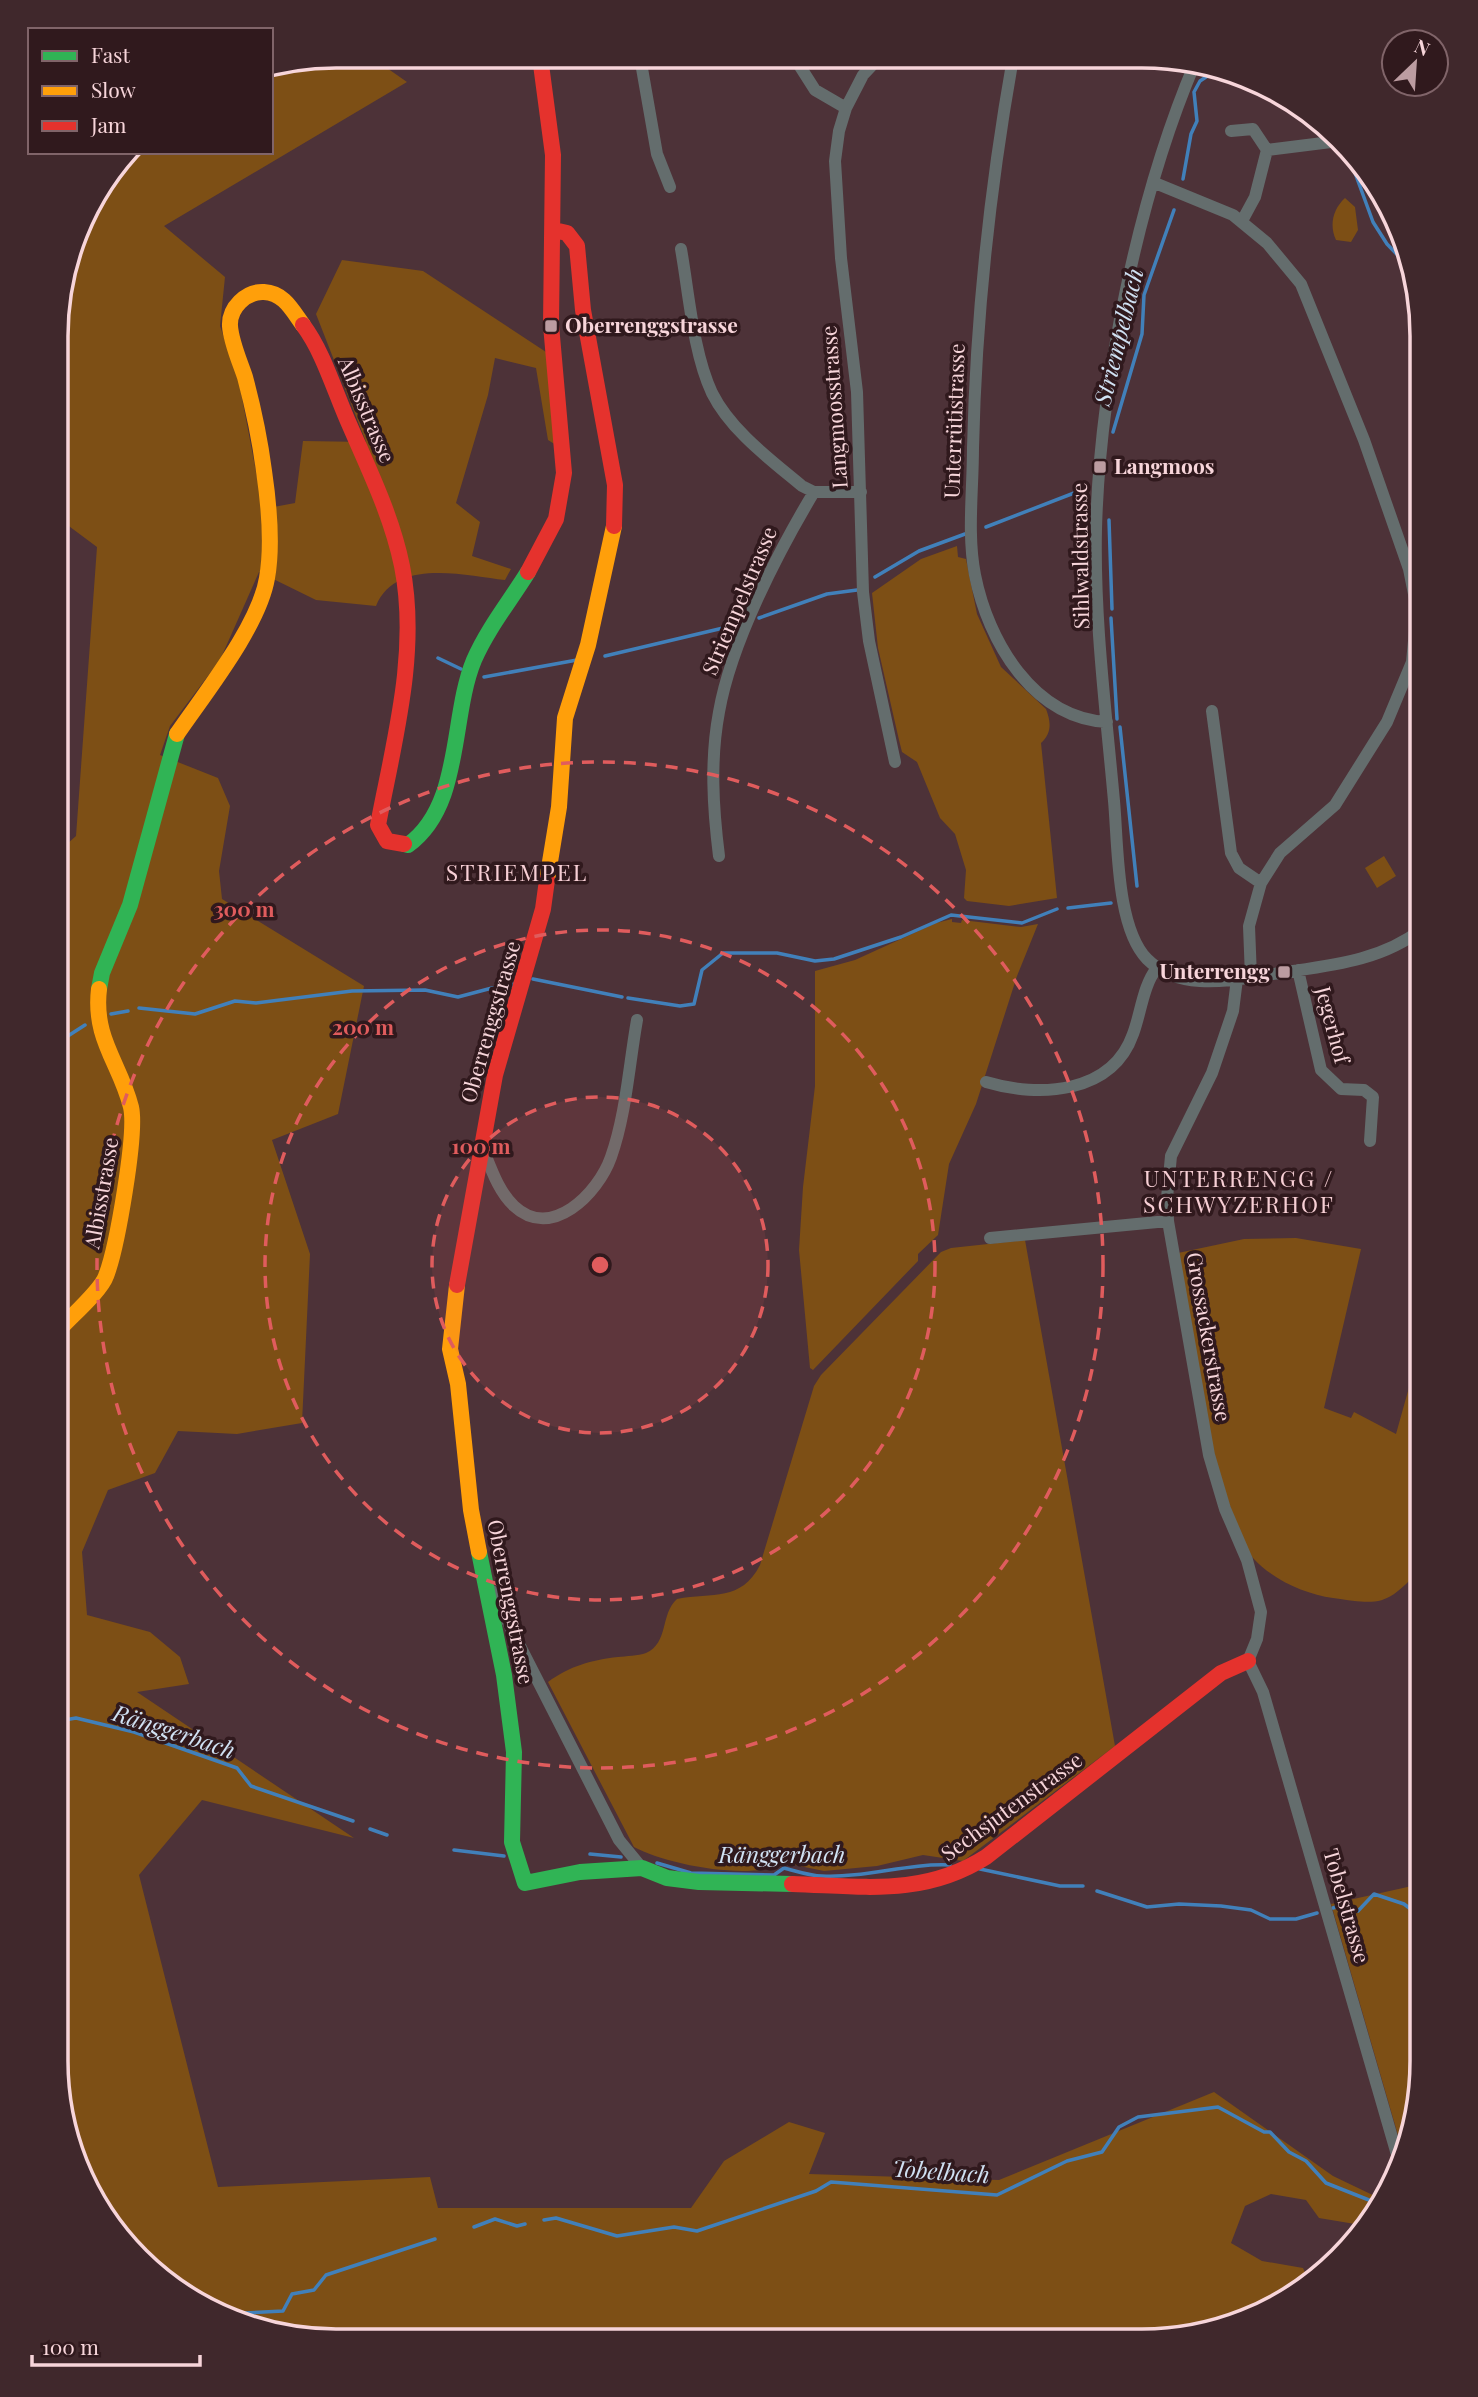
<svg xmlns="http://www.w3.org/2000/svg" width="1478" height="2397" viewBox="0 0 1478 2397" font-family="'Playfair Display',serif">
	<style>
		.green { fill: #7d4f15 }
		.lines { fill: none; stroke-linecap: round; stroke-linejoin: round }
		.stream { stroke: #4180ba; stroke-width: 3.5 }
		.street { stroke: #646d6d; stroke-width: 12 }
		.fast { stroke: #30b455; stroke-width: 16 }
		.slow { stroke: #ff9f0a; stroke-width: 16 }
		.jam { stroke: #e5322d; stroke-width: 16 }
		.ring { fill: none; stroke: #e05c5d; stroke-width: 3.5; stroke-dasharray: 12 9 }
		.poi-dot { fill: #bc9ca1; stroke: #30191d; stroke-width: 2.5 }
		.labels { text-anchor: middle; stroke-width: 7; stroke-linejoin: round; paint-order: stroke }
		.poi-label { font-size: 21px; font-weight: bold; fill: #f7d5da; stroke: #30191d; text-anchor: start }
		.street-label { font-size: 21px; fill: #f7d5da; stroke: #30191d }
		.water-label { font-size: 23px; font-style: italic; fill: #d0e1f3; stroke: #30191d }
		.neighbourhood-label { font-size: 23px; letter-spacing: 2px; fill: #f7cfd5; stroke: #30191d }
		.rim { fill: none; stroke: #f7d5da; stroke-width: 3.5 }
		.centre { fill: #e05c5d; stroke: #30191d; stroke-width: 3.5 }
		.ring-label { font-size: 21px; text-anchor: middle; font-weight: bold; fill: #e05c5d; stroke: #30191d; stroke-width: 7; stroke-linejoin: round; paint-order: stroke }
	</style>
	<rect width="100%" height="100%" fill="#4d3238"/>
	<path class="green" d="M337,56l37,3 33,23 -243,144 61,51 -5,49 19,56 24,127 32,-6 8,-62 63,1 -50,-128 26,-54 81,11 123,81 10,93 -8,-5 -12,-72 -41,-10 -7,37 -32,108 24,19 -8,34 39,13 -6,11c-39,-4 -109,-23 -129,26l-60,-6 -57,-28 -39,88 -50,66 -10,29 58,23 12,28 -11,65 3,28 142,87 -26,128 -66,26 38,114 -8,169 -65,11 -59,-3 -23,42 -47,17 -26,62 5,63 63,17 30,25 9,27 -52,8 217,146 -152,-38 -63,75 79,312 212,-10 8,31h253l33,-47 65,-39 36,11 -16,41 190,6 215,-88 119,84 48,23 -14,27 -48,-8 -13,-18 -35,-6 -26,12 -14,37 31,18 41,7 7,16 -62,36 -106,21 -842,-2 -70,-19 -64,-37 -52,-52 -37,-64 -21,-107 2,-1208 18,-16 21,-289 -39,-29v-218l27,-88 46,-60h140v-83z
		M1364,166l20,34 21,49 -21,-28z
		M1345,198l10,9 3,23 -7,12 -15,-2c-7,-15 -3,-31 9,-42z
		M957,546l1,11 8,2 11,55 24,53 45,42c5,13 6,24 -5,34l16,155 -48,8 -42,-5 -3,-3 2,-28 -11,-36 -15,-16 -23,-56 -15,-10 -3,-12 -21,-92 -6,-55 49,-34z
		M1384,856l12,20 -19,12 -12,-20z
		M952,919v3l9,1 1,-3 59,7 17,-3 -21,52 -41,128 -27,60 -11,71 -20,19v7l-105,109 -3,-2 -11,-118 4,-63 12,-101v-115l40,-11 81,-37z
		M1296,1238l65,11 -37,159 27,10 3,-6 42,22 26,-93v227c-35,36 -38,38 -89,30 -28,-4 -60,-18 -80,-40 -9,-11 -13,-26 -18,-39 -33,-84 -41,-178 -57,-266l66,-14z
		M1025,1240l90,506 -152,115 -40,-6 -46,11 -53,5 -39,-8c-33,18 -118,2 -151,-16l-86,-165c22,-16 43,-22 70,-25 8,-1 20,-1 28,-4 23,-10 14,-39 31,-54 36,-7 64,3 83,-34l54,-179 7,-11 120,-123 10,-4z
		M1421,1884v195l-17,77 -73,-252z"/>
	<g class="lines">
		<path class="stream" d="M1347,151l26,71 14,22 21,22
			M1183,179l8,-45 6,-13 -3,-29 6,-11 18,-12
			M1113,432l29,-98 2,-39 30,-85
			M1109,520l3,89
			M986,527l101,-39
			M875,577l44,-26 46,-17
			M759,618l68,-24 30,-4
			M1111,618l6,101
			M605,656l135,-32
			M438,658l23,11
			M484,677l93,-17
			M1120,727l17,159
			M1068,908l43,-5
			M533,979l89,18
			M628,998l52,8 14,-2 8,-34 21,-17h54l38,8 19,-2 67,-22 50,-22 71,8 35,-14
			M139,1008l56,6 40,-13 21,2 96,-12 73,-1 33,7 34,-9 14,1 8,-5
			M111,1014l17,-3
			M57,1043l28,-18
			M56,1718l3,3 17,-3 58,14 103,36 14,18 102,35
			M370,1829l17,6
			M454,1850l50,6
			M590,1854l31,3
			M657,1863l34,10 83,2 10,-7c12,3 26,8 38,8 44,2 85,-13 128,-11
			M980,1869l80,17h23
			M1097,1891l50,16 32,-3 42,2 30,4 19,9h26l21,-6
			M1333,1908l12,-4 6,6 7,1 16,-17 30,10 17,13
			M544,2220l12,-2 61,18 57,-9 23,4 119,-40 15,-9 166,13 70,-34 35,-9 17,-25 19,-10 80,-10 46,25h6l19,20 17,9 20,22 53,21
			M474,2227l21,-8 22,7 8,-2
			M234,2321l10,-8 39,-2 9,-17 22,-4 12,-15 109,-36"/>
		<path class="street" d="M640,57l17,97 13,33
			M794,57l21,33 31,18
			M879,58l-16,17 -17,33 -7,23 -4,30 6,97 16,134 6,200 6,49 26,121
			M1013,58c-23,129 -37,259 -40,390 0,42 -6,86 2,127 13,66 58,143 132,147
			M1195,63c-57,134 -95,320 -99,466 -2,89 10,183 18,272 4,42 2,126 33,158 32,32 80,22 120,16 54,-9 110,-11 155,-46
			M1231,131l22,-2 14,21
			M1267,150l72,-9
			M1155,183l78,32 34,28 34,41 63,156 45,129 8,40 -5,53 -25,60 -52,83 -55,48 -19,30 -12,43 2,51
			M1242,221l13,-24 12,-47
			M681,249c8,45 12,103 31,144 19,38 59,67 90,93l12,6h47
			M1212,711l19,142 8,15 22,15
			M719,856c-6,-48 -9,-96 0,-144 12,-69 59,-160 95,-220
			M1298,970l23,100 20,19 23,1 9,7 -3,44
			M1237,979l-4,32 -21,62 -41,83 -4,42 1,23 41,234 16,54 22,51 14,52 -4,27 -9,22 15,31 137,473
			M986,1082c53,16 126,12 147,-48 8,-21 10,-49 24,-66
			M481,1144c9,21 16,46 33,62 37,35 84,-12 97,-49 15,-42 18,-92 26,-137
			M990,1238l178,-17
			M492,1591l127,249 23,28"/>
		<path class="fast" d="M404,844l4,1c55,-40 42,-127 66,-185 14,-32 36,-59 54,-88
			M99,989l3,-16 28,-68 47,-171
			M479,1552l25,123 10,77 -2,90 13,41 55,-11 62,-4 25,10 32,4 93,2"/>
		<path class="slow" d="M177,734c28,-41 82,-108 90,-156 6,-34 2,-73 -3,-107 -4,-31 -11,-64 -19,-94 -5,-15 -14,-35 -15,-51 -1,-18 16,-35 34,-34 20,1 28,18 39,33
			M547,880l12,-73 6,-89 23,-73 26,-119
			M457,1285l-7,64 8,35 13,126 8,42
			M57,1332c12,-14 44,-41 49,-56 11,-28 31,-143 25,-169 -11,-44 -38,-68 -32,-118"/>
		<path class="jam" d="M554,230l13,3 10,13 6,64 32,175 -1,41
			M303,325c21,28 32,68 47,101 20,46 42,91 52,140 17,86 -8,175 -24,259l9,16 17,3
			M528,572l28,-53 8,-46 -13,-148 2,-170 -13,-98
			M457,1285l38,-210 48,-166 4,-29
			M792,1884c70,2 131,13 194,-27l235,-184 27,-12"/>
	</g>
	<circle cx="600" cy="1265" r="168" fill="#e05c5d" fill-opacity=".12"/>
	<g class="ring">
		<circle cx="600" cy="1265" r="168"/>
		<circle cx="600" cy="1265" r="335"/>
		<circle cx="600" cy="1265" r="503"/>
	</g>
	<g class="poi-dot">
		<rect x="544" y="319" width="14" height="14" rx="3.5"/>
		<rect x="1093" y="460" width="14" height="14" rx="3.5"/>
		<rect x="1277" y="965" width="14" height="14" rx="3.5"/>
	</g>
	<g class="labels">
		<g class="poi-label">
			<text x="565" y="333">Oberrenggstrasse</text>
			<text x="1114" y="474">Langmoos</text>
			<text x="1270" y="979" text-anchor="end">Unterrengg</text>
		</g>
		<g class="street-label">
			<text transform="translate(835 407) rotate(-94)" y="7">Langmoosstrasse</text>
			<text transform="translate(366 410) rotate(67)" y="7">Albisstrasse</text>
			<text transform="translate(955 421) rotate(-88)" y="7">Unterrütistrasse</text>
			<text transform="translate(1081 556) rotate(-91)" y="7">Sihlwaldstrasse</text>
			<text transform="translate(740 601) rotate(-67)" y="7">Striempelstrasse</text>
			<text transform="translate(491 1022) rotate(-74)" y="7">Oberrenggstrasse</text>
			<text transform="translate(1332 1025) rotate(75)" y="7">Jegerhof</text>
			<text transform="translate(102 1193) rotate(-80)" y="7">Albisstrasse</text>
			<text transform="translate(1208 1337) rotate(80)" y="7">Grossackerstrasse</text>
			<text transform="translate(510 1602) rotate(79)" y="7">Oberrenggstrasse</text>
			<text transform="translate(1012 1807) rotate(-36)" y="7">Sechsjutenstrasse</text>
			<text transform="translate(1346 1906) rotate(74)" y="7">Tobelstrasse</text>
		</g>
		<g class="water-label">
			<text transform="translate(1119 337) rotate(-76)" y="8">Striempelbach</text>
			<text transform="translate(174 1732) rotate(18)" y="8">Ränggerbach</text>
			<text x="782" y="1863">Ränggerbach</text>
			<text transform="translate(941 2172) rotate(4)" y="8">Tobelbach</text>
		</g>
		<g class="neighbourhood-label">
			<text x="517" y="881">STRIEMPEL</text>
			<text x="1239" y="1187">UNTERRENGG /<tspan x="1239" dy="26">SCHWYZERHOF</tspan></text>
		</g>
	</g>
	<path d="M0 0H1478V2397H0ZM336 68H1142A268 268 0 0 1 1410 336V2061A268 268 0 0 1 1142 2329H336A268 268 0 0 1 68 2061V336A268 268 0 0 1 336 68Z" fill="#40282c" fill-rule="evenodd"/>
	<path class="rim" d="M336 68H1142A268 268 0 0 1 1410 336V2061A268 268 0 0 1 1142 2329H336A268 268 0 0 1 68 2061V336A268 268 0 0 1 336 68Z"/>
	<circle cx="600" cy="1265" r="10" class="centre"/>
	<g class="ring-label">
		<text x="244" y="917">300 m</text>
		<text x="363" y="1035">200 m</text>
		<text x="481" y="1154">100 m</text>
	</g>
	<rect x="28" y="28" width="245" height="126" fill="#30191d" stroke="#806469" stroke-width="2"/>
	<rect x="42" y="51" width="35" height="10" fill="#30b455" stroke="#806469" stroke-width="2"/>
	<text x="91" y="63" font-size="21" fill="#f7d5da">Fast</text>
	<rect x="42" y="86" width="35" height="10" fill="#ff9f0a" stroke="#806469" stroke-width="2"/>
	<text x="91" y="98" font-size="21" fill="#f7d5da">Slow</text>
	<rect x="42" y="121" width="35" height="10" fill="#e5322d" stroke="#806469" stroke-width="2"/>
	<text x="91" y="133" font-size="21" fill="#f7d5da">Jam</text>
	<g transform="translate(1415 63) rotate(25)"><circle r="33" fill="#30191d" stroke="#806469" stroke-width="2"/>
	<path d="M0-5L12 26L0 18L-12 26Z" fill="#bc9ca1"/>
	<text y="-10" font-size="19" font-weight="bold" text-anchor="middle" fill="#f7d5da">N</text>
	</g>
	<path d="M32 2355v10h168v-10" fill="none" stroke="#f7d5da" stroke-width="3.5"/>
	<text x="42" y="2355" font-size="21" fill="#f7d5da" stroke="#30191d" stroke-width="5" paint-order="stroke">100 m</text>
</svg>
